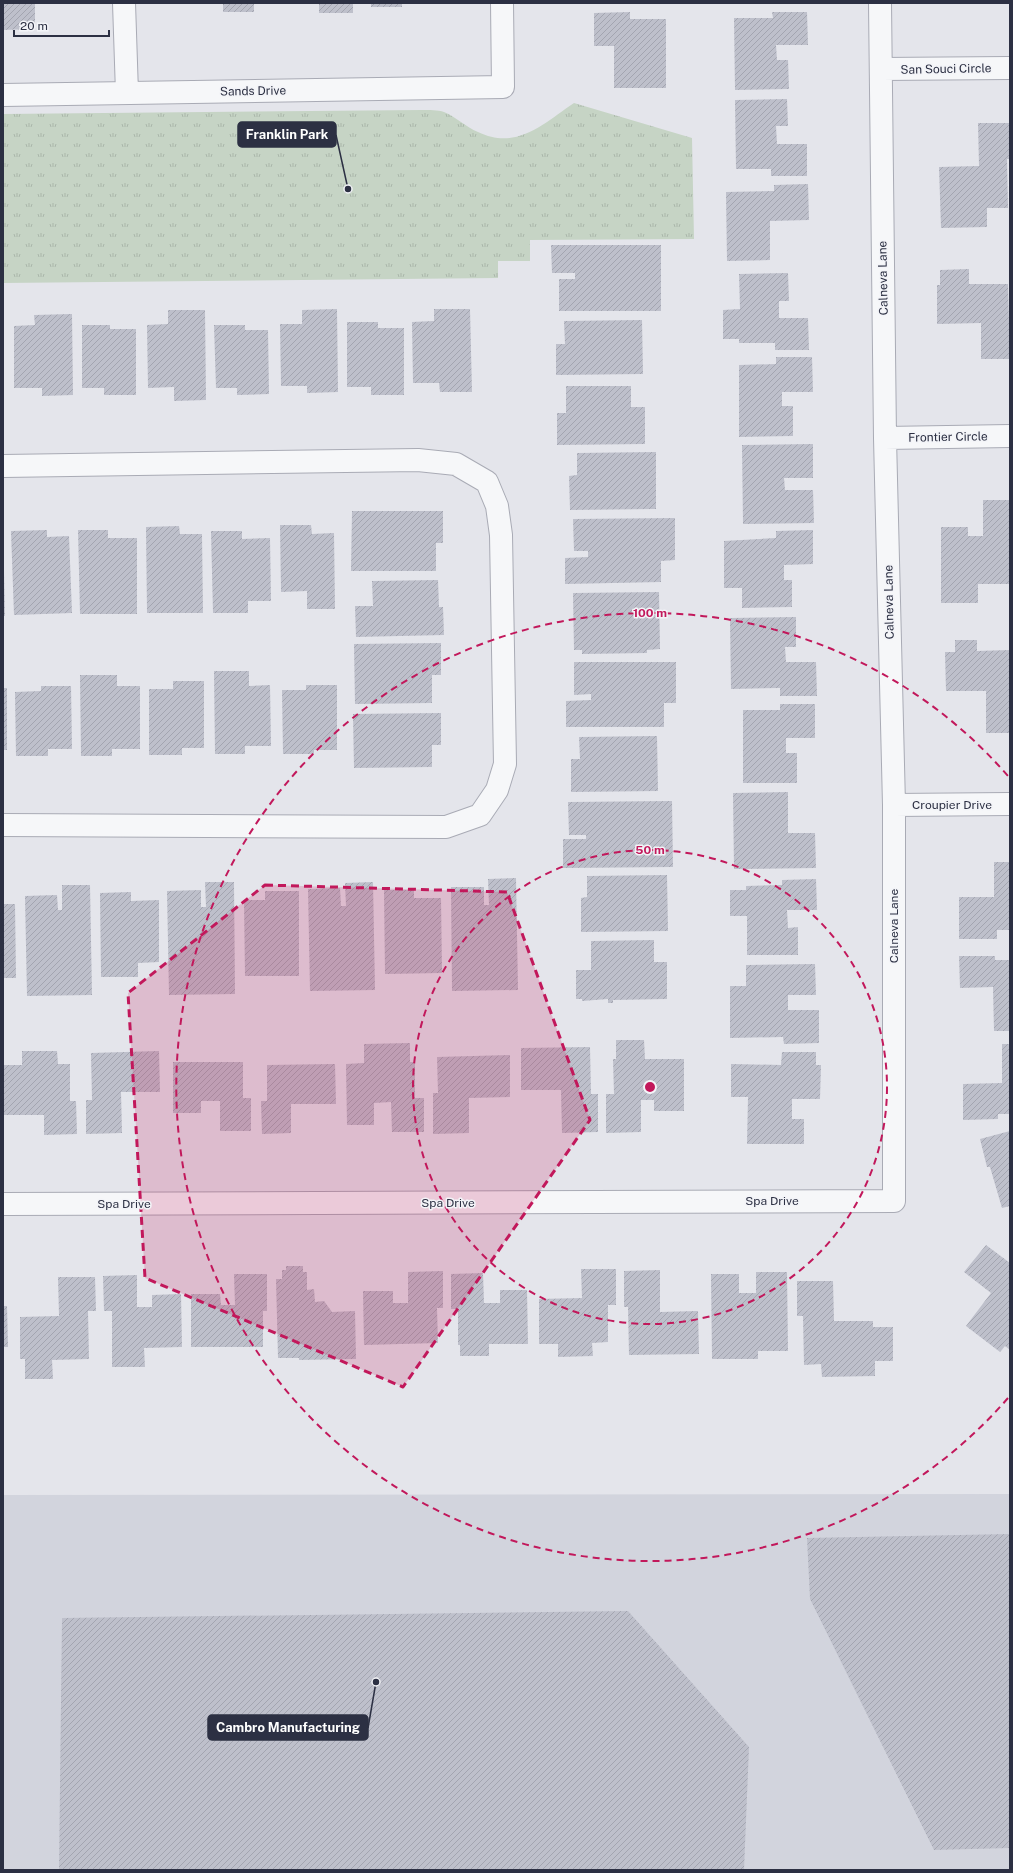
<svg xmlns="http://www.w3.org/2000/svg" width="1013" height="1873" viewBox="0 0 1013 1873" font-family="'Public Sans',sans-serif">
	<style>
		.built { fill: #d2d4dd }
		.park { fill: url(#park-tufts) }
		.building { fill: url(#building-hatch) }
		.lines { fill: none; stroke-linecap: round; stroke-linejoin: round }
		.minor-casing { stroke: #a9abb5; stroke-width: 24 }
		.minor { stroke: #f6f7f9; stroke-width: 22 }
		.marked { fill: #c2185b; fill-opacity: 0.2; stroke: #c2185b; stroke-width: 3; stroke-dasharray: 8 5; stroke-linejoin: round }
		.ring { fill: none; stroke: #c2185b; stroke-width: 2; stroke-dasharray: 7 5 }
		.labels { text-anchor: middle; stroke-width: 3; stroke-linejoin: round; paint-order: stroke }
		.street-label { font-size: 12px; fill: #2c3043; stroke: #f3f4f8 }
		.centre { fill: #c2185b; stroke: #f3f4f8; stroke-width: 2 }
		.ring-label { font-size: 12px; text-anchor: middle; font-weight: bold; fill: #c2185b; stroke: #f3f4f8; stroke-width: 3; stroke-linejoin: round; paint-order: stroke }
		.leader { fill: none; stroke: #2c3043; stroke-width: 1.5 }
		.callout-dot { fill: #2c3043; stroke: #f3f4f8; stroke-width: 1.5 }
		.callout { fill: #2c3043; stroke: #2c3043; stroke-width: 1.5 }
		.callout-label { font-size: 13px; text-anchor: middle; font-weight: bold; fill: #fff }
	</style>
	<defs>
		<pattern id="park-tufts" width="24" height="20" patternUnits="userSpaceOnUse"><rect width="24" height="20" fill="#c6d4c5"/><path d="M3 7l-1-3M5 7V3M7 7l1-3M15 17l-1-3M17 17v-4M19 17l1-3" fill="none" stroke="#aab6aa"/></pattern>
		<pattern id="building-hatch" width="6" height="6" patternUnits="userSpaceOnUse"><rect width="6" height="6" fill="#bec0cb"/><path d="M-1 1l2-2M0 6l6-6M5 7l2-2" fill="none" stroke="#a3a5b0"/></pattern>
	</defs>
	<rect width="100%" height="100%" fill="#e4e5eb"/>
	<path class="built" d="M1010,1494v376h-1007v-375z"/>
	<path class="park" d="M574,103l118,35 2,101 -164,1v21h-32v17l-495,5v-169l419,-4c7,0 16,0 22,2 12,5 22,15 34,20 39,19 66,-9 96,-29z"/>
	<path class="building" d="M3,3h32v26l-32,1z
		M223,3h31v9h-31z
		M319,3h34v10h-34z
		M371,3h31v4h-31z
		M630,12v7h36v69h-52v-42h-20v-33z
		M772,12h35l1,33h-32l1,15h11l1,29 -54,1 -1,-72h39z
		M787,99l1,27h-12l1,18h30v32h-36v-7h-35l-1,-69z
		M978,123h32v36h-3l1,49h-21v19l-46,1 -2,-61 40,-1z
		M808,184l1,36 -39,1v39l-43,1 -1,-69 48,-1v-6z
		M551,245h110v66h-102v-32h16v-6h-23z
		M969,269v15h39l2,75h-29v-36l-44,1v-39h3v-15z
		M788,273l1,28h-10v17h29l1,32h-34v-7h-36v-4h-16v-29l17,-1 -1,-35z
		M337,309l1,83 -31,1v-7h-26l-1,-62h22v-14z
		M434,309h36l2,83h-32l-1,-9h-26l-1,-61 22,-1z
		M168,310h37l1,90 -32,1v-14l-26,1 -1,-63 21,-1z
		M72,314l1,81 -31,1v-8h-28v-62l21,-1 -1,-10z
		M642,320l1,54 -87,1v-31h9l-1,-23z
		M347,322h31v6h26v67h-33v-8h-24z
		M82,325h28v4h26v66h-32v-7h-22z
		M214,325h31v5h23l1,64 -32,1v-7h-21z
		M776,357h36l1,35h-31v14h11v30l-54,1v-72l37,-1z
		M566,386h65v21h14v37l-88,1v-32h9z
		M813,444v34h-29l1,12h28l1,33 -71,1 -1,-79z
		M656,452v57l-86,1 -1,-34 8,-1v-22z
		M983,500h27v84h-32v19h-37v-76h27v9h15z
		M352,511h91v32h-7v28h-85z
		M675,518v42l-14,1v21l-96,2v-26l23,-1v-6h-14l-1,-32z
		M280,525h31l1,9 22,-1 1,76h-28v-18l-26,1z
		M179,526l1,8h22l1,79h-56l-1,-86z
		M47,530v7l22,-1 3,77 -58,2 -3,-84z
		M78,530h30v8h29v76h-57z
		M813,530v34l-29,1v15h8v27l-50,1v-20h-18v-47l52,-3v-7z
		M211,531h31v8l28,-1 1,63h-23v12h-35z
		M3,571h1l1,45h-2z
		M438,580l1,27h4l1,28 -88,2 -1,-31h18l-1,-25z
		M659,592l1,57 -13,1v3l-65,1v-4h-8l-1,-57z
		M796,617v30h-11l1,15h30l1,34h-37v-8l-49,1 -1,-71z
		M955,640h22v11l33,-1v83h-24v-42h-40l-1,-39h10z
		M441,643v32h-9v28l-77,1 -1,-60z
		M574,662h102v41h-12v24h-98v-26l25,-1v-6l-17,1z
		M214,671h35v15l21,-1 1,61h-26v8h-30z
		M80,675h37v11h23v63h-28v7h-31z
		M173,681h31v67h-22v7h-33v-66h24z
		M306,685h31v65h-23v4h-31l-1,-64h24z
		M41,686h30l1,63h-24v7h-32l-1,-64 26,-1z
		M3,688h4v62h-4z
		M780,704h35v34h-29v15h11v30h-54v-73h37z
		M441,713v32h-9v22l-78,1 -1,-54z
		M657,736l1,55 -87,1v-33h9l-1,-22z
		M788,792v41h27l1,35 -82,1 -1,-76z
		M672,801l1,66 -110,1v-29h23v-4h-17l-1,-33z
		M994,862h16v68h-13v9h-38v-42h35z
		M667,875l1,56 -87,1v-34l6,-1v-21z
		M516,878l2,112 -66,1 -1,-104h33v18h5l-1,-26z
		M816,879l1,31h-30l1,18 10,-1v28h-51v-39h-17v-26h16v-4l36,-1v-5z
		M205,882h29l1,112 -66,1 -2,-104 34,-1v17h5z
		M373,882l2,108 -65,1 -2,-102 32,-1 1,18h5l-1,-23z
		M62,885h28l2,110 -65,1 -2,-100 32,-1 1,15h4z
		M384,890h30v8h27l1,75 -57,1z
		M265,891h34v85h-54l-1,-76h21z
		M131,892v9l28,-1v62l-21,1v14h-37l-1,-84z
		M3,904h12l1,74h-13z
		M654,940v22h13v37l-54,1v3h-5v-4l-26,2v-2h-6v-29h15v-29z
		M959,956h36v4h15v71h-16l-1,-44 -33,1z
		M815,964l1,31h-28v15h31v33l-35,1 -1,-7 -53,1v-52h16v-21z
		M616,1040h28l1,19h39v52h-30v-11h-13v32l-35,1v-39h8l-1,-35h3z
		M410,1043v19h5v36h9v34h-32l-1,-30 -17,1v22h-27l-1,-61 18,-1v-19z
		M1002,1044h8v70h-12v5l-35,1v-36l39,-1z
		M590,1047l1,47h7v38l-36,1 -1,-43h-40v-42z
		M22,1051h35l1,13h12v37h6l1,33 -33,1v-20h-41v-50h19z
		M159,1051l1,41h-39l1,41 -36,1v-34h6l-1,-47z
		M782,1052h34v13h5l-1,34h-28v20h12v25h-57l1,-47h-17v-33l50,1z
		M510,1055v42l-41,1v35l-36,1v-41h5l-1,-36z
		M173,1062h70v36h8v33h-31v-30h-19v12h-28z
		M335,1064l1,40h-45v29l-29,1 -1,-33h6v-36z
		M1010,1131v75l-8,2 -12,-41h-3l-7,-28z
		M986,1245l24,18v87l-5,-4 -5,6 -34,-26 25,-33 -27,-21z
		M286,1266h17v6h4v18l7,-1 1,13 9,-1 8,11 23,-1 1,48 -57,1v-2h-21l-2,-79h6v-9h4z
		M581,1269h35v36h-8v37l-16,1 1,13 -35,1v-13h-19v-45l43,-1z
		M660,1270v42l38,-1 1,43 -70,1 -1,-48h-4v-36z
		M443,1271v37h-6l1,35 -74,2 -1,-54h30v12h15v-31z
		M756,1272h31l1,79h-30v8h-46l-1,-85h28v19h17z
		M483,1273l1,30h16v-13h27l1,54h-39v12h-29v-11h-2v-36h-7v-35z
		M234,1274h33v37h-4v36h-72v-53h29l1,11h14z
		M137,1275v32h15v-12l29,-1 1,53 -38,1 1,19h-33v-56h-8l-1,-35z
		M58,1277h37l1,34h-8l1,48 -37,1 1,19h-28v-20h-5v-42l39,-1z
		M797,1281h36l1,40h39v6h20v34h-18v15l-53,1 -1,-13 -17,1 -1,-49h-6z
		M3,1306h4l1,41h-5z
		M1010,1534v314l-76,2 -124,-251 -3,-61z
		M628,1611l121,136 -5,123h-685l3,-252z"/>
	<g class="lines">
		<defs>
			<path id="minor" d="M124,3l3,90
				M881,69l129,-1
				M3,95l500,-8 -1,-84
				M885,438l125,-2
				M3,466l415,-6 38,4 31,18 10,24 4,29 4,229 -8,26 -17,25 -34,12 -443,-2
				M894,805l116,-1
				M3,1204l891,-3v-396l-9,-367 -5,-435"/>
		</defs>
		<use href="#minor" class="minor-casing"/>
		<use href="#minor" class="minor"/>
	</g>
	<path class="marked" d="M265,885l242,7 83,228 -187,267 -258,-109 -17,-285z"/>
	<g class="ring">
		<circle cx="650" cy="1087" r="237"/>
		<path d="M1008 1398A474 474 0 1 1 1008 776"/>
	</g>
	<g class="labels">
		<g class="street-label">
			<text transform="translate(946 69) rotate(-1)" y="4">San Souci Circle</text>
			<text transform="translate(253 91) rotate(-1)" y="4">Sands Drive</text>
			<text transform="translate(883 278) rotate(-91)" y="4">Calneva Lane</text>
			<text transform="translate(948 437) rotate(-1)" y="4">Frontier Circle</text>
			<text transform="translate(889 602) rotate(-91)" y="4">Calneva Lane</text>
			<text x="952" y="809">Croupier Drive</text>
			<text transform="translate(894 926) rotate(-90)" y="4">Calneva Lane</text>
			<text x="772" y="1205">Spa Drive</text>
			<text x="448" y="1207">Spa Drive</text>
			<text x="124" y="1208">Spa Drive</text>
		</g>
	</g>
	<circle cx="650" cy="1087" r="6" class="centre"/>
	<g class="ring-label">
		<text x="650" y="617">100 m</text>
		<text x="650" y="854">50 m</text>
	</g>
	<path class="leader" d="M348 189L336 135M376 1682L368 1728"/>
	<g class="callout-dot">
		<circle cx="348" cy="189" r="4"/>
		<circle cx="376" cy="1682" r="4"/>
	</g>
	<g class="callout">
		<rect x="238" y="122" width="98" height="25" rx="4"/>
		<rect x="208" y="1715" width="160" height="25" rx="4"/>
	</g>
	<g class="callout-label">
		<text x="287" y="139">Franklin Park</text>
		<text x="288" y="1732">Cambro Manufacturing</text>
	</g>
	<rect width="1013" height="1873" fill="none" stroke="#2c3043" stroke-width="8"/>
	<path d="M14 30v6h95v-6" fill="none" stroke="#2c3043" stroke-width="2"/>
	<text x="20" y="30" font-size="12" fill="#2c3043" stroke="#f3f4f8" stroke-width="3" paint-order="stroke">20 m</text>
</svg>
